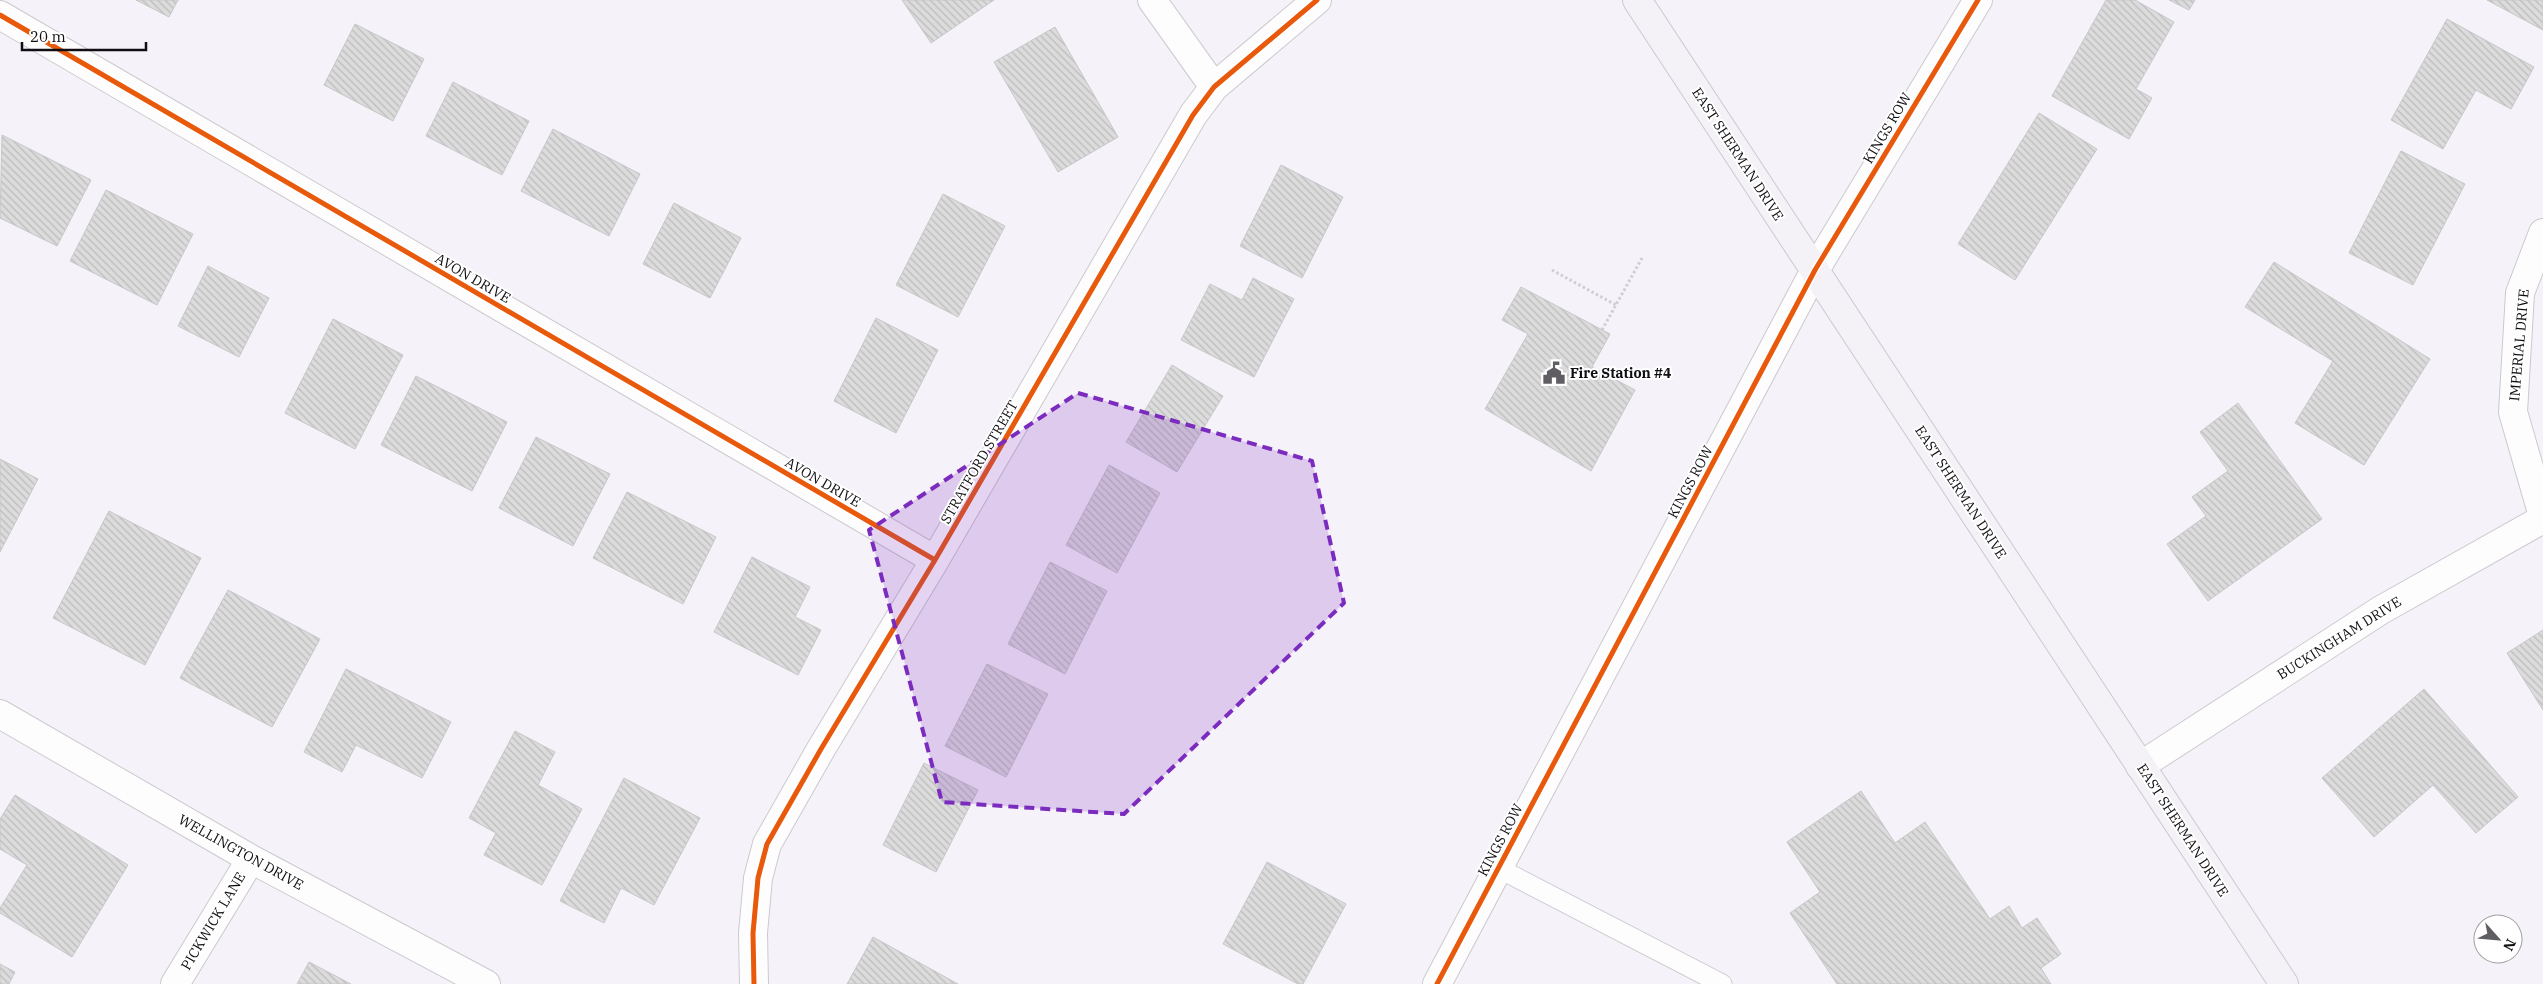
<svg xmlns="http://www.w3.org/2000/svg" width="2543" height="984" viewBox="0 0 2543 984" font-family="'IBM Plex Serif',serif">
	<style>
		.building { fill: url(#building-back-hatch); stroke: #c7c7c8 }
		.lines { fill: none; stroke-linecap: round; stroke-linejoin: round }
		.service-casing { stroke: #ccc9ce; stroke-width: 21 }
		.minor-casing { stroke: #ccc9ce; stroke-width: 30 }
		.tertiary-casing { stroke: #ccc9ce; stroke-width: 30 }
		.secondary-casing { stroke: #ccc9ce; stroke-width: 30 }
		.path { stroke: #d0ced0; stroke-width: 3; stroke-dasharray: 2.5 2.5; stroke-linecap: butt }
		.service { stroke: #fefdfe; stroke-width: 19 }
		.minor { stroke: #fefdfe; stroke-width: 28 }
		.tertiary { stroke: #fefdfe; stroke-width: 28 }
		.secondary { stroke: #f4f2f6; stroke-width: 28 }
		.cycleway-casing { stroke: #fff; stroke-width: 8 }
		.cycleway { stroke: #e8590c; stroke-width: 5 }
		.marked { fill: #7b2cbf; fill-opacity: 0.2; stroke: #7b2cbf; stroke-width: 4; stroke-dasharray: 10 6; stroke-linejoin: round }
		.labels { text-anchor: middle; stroke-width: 4; stroke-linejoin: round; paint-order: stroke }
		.street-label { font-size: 14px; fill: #100e12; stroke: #fff }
		.poi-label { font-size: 14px; font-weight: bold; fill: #100e12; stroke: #fff; text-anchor: start }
	</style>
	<defs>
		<pattern id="building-back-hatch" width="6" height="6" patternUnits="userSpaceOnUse" patternTransform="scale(1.25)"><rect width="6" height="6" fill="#dddcdd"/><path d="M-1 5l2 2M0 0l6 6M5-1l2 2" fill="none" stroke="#bdbcbd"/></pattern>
	</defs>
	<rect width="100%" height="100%" fill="#f6f2f9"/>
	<path class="building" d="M136,0h42l-9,17z
		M902,0h92l-63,43z
		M2106,0h29l39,22 -38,67 16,9 -23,41 -77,-43z
		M2169,0h26l-6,10z
		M2487,0h56v30z
		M2447,19l87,48 -23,42 -35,-19 -33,59 -52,-29z
		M355,24l69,35 -31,62 -69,-36z
		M1055,27l63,110 -60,35 -64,-110z
		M453,82l76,39 -27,54 -76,-39z
		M2039,113l58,36 -82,131 -57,-36z
		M553,129l87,45 -31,62 -88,-45z
		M2,135l89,45 -34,66 -57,-28z
		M2401,151l64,33 -52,101 -64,-32z
		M1281,165l62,32 -41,81 -62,-32z
		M106,190l87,44 -36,71 -87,-44z
		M943,194l62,32 -47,91 -62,-32z
		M674,203l67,35 -31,60 -67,-34z
		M2274,262l156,97 -66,106 -69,-42 38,-62 -88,-54z
		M208,266l61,32 -30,59 -61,-31z
		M1253,278l41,21 -40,78 -73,-37 29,-56 32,16z
		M1521,287l89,47 -18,33 43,23 -44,81 -106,-62 43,-75 -26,-14z
		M876,318l62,32 -42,83 -62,-32z
		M333,319l70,36 -48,94 -70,-36z
		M1172,365l51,31 -46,76 -51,-30z
		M416,376l91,46 -35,69 -91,-46z
		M2238,403l84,116 -114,82 -41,-57 39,-28 -14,-19 36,-26 -28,-39z
		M536,437l74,37 -37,72 -74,-38z
		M0,459l38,20 -38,73z
		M1109,465l51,28 -43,80 -51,-28z
		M627,492l89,45 -33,67 -90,-46z
		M109,511l92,47 -56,107 -92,-47z
		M752,557l58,30 -15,30 26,13 -23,45 -84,-43z
		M1050,562l57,29 -42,83 -57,-30z
		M228,590l92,49 -48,88 -92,-49z
		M2543,630v80l-36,-57z
		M987,664l61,30 -42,83 -61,-31z
		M346,669l105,53 -29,56 -66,-33 -14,27 -38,-20z
		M2424,689l94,108 -42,36 -43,-48 -59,52 -52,-59z
		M515,731l40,21 -17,33 44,24 -40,76 -58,-30 12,-22 -27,-15z
		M924,763l54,27 -42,82 -53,-27z
		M624,778l76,40 -46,87 -33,-17 -17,35 -44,-22z
		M1861,791l34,52 30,-21 65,97 19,-13 13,22 15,-10 24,36 -20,14 10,16h-214l-47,-71 30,-21 -33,-50z
		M15,795l113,70 -56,92 -72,-44v-5l27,-43 -27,-16v-30z
		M1267,862l79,42 -43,80h-5l-75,-40z
		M873,937l85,47h-111z
		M309,962l42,22h-54z
		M0,964l15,8 -6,12h-9z"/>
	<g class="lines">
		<defs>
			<path id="service" d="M1498,868l224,116"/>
			<path id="minor" d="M1152,0l62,87
				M0,15l935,545
				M2543,233l-23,60 -7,119 30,104
				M1815,270l163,-270
				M0,714l251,145 235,125
				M2140,766l241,-156 162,-91
				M175,984l76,-125
				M754,984l-1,-51 5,-55 9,-34 54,-95 114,-189 258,-445 21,-28 103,-87"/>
			<path id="tertiary" d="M1437,984l378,-714"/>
			<path id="secondary" d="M1637,0l647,984"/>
		</defs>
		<use href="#service" class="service-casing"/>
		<use href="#minor" class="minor-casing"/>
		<use href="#tertiary" class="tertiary-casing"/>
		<use href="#secondary" class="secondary-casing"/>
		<path class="path" d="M1552,270l64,35
			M1602,330l40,-72"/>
		<use href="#service" class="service"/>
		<use href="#minor" class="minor"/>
		<use href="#tertiary" class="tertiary"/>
		<use href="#secondary" class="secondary"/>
		<defs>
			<path id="cycleway" d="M0,15l935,545
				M754,984l-1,-51 5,-55 9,-34 54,-95 114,-189 258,-445 21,-28 103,-87
				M1437,984l378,-714 163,-270"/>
		</defs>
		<use href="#cycleway" class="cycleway-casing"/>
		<use href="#cycleway" class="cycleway"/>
	</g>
	<path class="marked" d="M1078,393l234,68 32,142 -220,211 -182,-12 -73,-272z"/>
	<defs>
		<symbol id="civic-bare" viewBox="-9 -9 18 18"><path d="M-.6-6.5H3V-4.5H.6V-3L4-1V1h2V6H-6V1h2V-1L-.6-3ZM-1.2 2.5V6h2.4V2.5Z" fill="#605e63" stroke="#fff" stroke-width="2.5" paint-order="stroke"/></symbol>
	</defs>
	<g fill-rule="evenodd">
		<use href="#civic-bare" x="1538" y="357" width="32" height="32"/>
	</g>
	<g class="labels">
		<g class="street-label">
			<text transform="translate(1887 128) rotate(-59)" y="5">KINGS ROW</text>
			<text transform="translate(1738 154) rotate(57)" y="5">EAST SHERMAN DRIVE</text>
			<text transform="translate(473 278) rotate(30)" y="5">AVON DRIVE</text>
			<text transform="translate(2519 345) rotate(-85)" y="5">IMPERIAL DRIVE</text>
			<text transform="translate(979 462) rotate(-60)" y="5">STRATFORD STREET</text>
			<text transform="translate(823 482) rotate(30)" y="5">AVON DRIVE</text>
			<text transform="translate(1690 482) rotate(-62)" y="5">KINGS ROW</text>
			<text transform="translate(1961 492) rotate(57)" y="5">EAST SHERMAN DRIVE</text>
			<text transform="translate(2339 638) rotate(-32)" y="5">BUCKINGHAM DRIVE</text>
			<text transform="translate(2183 830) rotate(57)" y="5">EAST SHERMAN DRIVE</text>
			<text transform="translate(1500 840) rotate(-62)" y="5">KINGS ROW</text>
			<text transform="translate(241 852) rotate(29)" y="5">WELLINGTON DRIVE</text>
			<text transform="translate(213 921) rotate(-59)" y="5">PICKWICK LANE</text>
		</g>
		<g class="poi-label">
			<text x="1570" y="378">Fire Station #4</text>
		</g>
	</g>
	<g transform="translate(2498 939) rotate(117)"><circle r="24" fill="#ffffff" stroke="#9f9fa0"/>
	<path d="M0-4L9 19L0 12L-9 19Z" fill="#605e63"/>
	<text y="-8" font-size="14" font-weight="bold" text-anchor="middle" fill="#100e12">N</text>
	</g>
	<path d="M22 42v8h124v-8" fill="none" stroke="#100e12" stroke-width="2.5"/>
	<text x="30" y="42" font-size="15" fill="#100e12" stroke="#ffffff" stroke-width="4" paint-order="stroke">20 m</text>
</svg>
